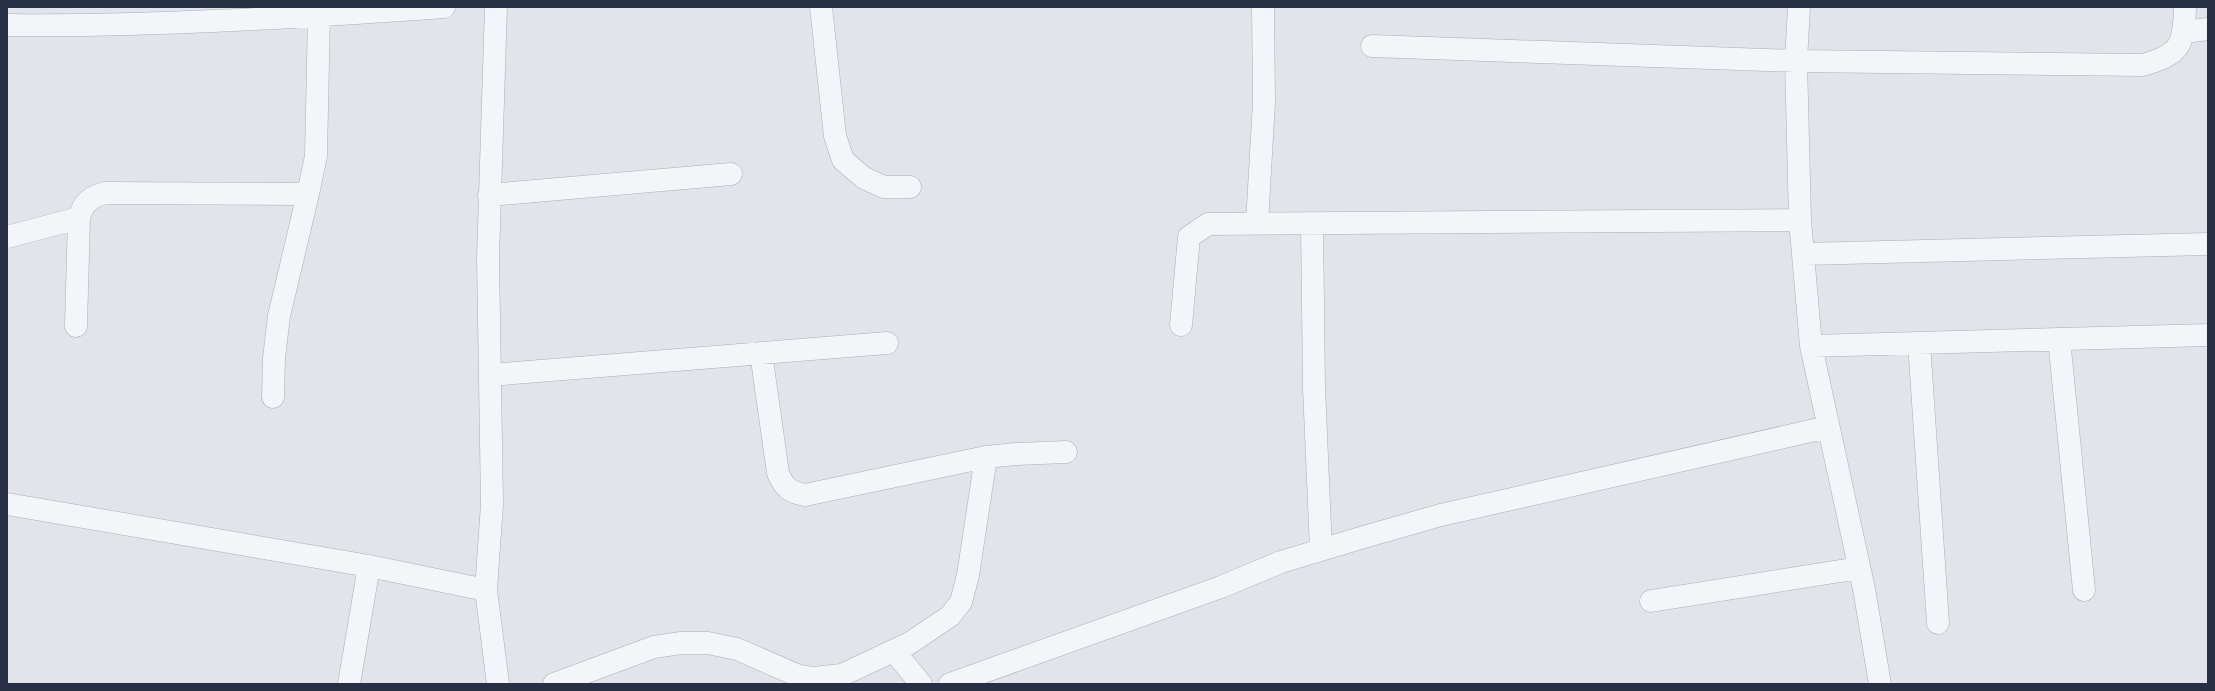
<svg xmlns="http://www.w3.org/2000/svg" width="2215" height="691" viewBox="0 0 2215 691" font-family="Montserrat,sans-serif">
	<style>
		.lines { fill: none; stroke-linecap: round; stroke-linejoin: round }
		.street-casing { stroke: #aaadb9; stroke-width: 23 }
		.street { stroke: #f4f5f9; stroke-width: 22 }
	</style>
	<rect width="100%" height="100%" fill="#e1e4eb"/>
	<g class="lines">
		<defs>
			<path id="street" d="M821,7l14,129 8,24 21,18 20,9h26
				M1799,7l-3,54 4,159 11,126 53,243 16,95
				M7,25c146,2 291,-8 437,-18
				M2184,32l24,-3
				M1372,46l424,15 347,4c38,-11 41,-20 42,-58
				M489,195l242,-21
				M1257,223l7,-121 -1,-95
				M1312,223l2,165 7,162
				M7,237l72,-19
				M1804,254l404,-10
				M1181,325l8,-88 19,-13 592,-4
				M76,326l3,-108c4,-15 11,-21 26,-25l203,1 8,-38 3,-141
				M2059,339l25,251
				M1919,343l19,280
				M1811,346l397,-11
				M761,353l17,120c6,15 12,19 27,22l181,-38 30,-3 50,-2
				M490,375l397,-32
				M273,397l1,-39 5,-42 29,-122
				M7,504l362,62 117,24 6,-86 -4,-246 8,-251
				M486,590l12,94
				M1651,601l208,-33
				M894,651l27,33
				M349,684l20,-118
				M554,684l100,-37 27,-4h27l29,6 62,27 14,2 29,-3 68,-32 40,-27 11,-14 7,-27 18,-118
				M950,684l271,-97 60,-25 83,-25 77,-22 387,-88"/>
		</defs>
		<use href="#street" class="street-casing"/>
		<use href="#street" class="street"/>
	</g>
	<rect width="2215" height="691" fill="none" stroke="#282e44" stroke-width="16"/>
</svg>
